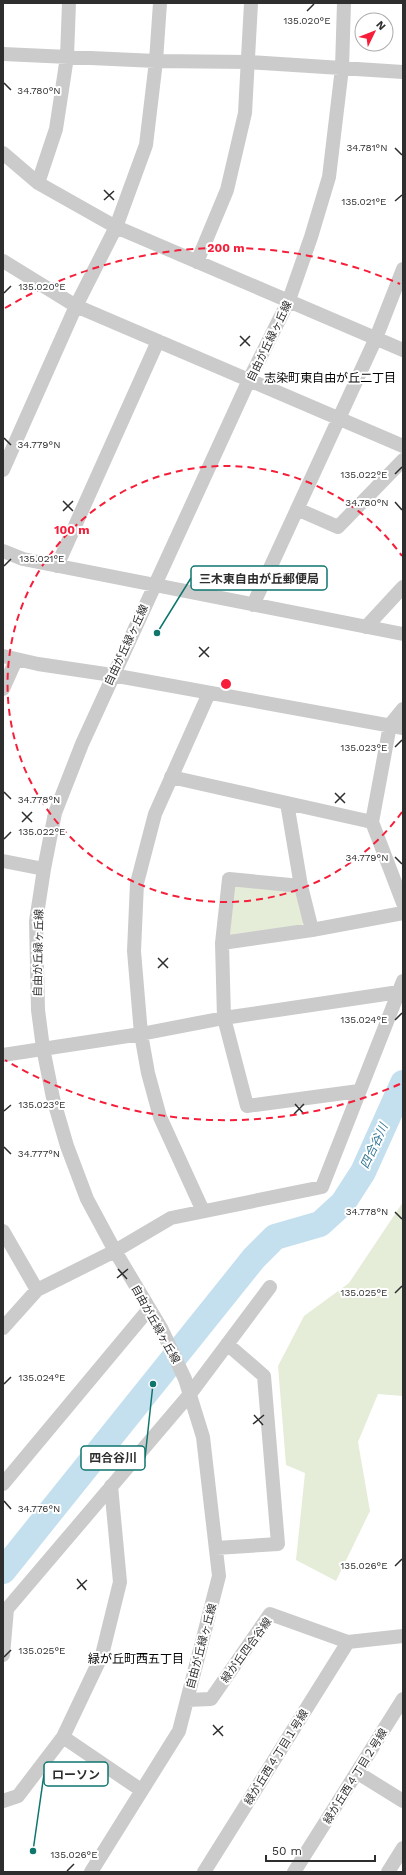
<svg xmlns="http://www.w3.org/2000/svg" width="406" height="1875" viewBox="0 0 406 1875" font-family="'Work Sans','Noto Sans JP',sans-serif">
	<style>
		.green { fill: #e5edd9 }
		.lines { fill: none; stroke-linecap: round; stroke-linejoin: round }
		.river { stroke: #c4e0ef; stroke-width: 26 }
		.minor { stroke: #cbcbcb; stroke-width: 14 }
		.ticks { fill: none; stroke: #2e2e2e; stroke-width: 1.5 }
		.ring { fill: none; stroke: #f61e39; stroke-width: 2; stroke-dasharray: 7 5 }
		.labels { text-anchor: middle; stroke-width: 4; stroke-linejoin: round; paint-order: stroke }
		.street-label { font-size: 11px; fill: #2e2e2e; stroke: #fff }
		.neighbourhood-label { font-size: 12px; fill: #000; stroke: #fff }
		.water-label { font-size: 12px; font-style: italic; fill: #347697; stroke: #fff }
		.ticks-label { font-size: 10px; text-anchor: middle; fill: #2e2e2e; stroke: #fff; stroke-width: 4; stroke-linejoin: round; paint-order: stroke }
		.centre { fill: #f61e39; stroke: #fff; stroke-width: 2 }
		.ring-label { font-size: 12px; text-anchor: middle; font-weight: bold; fill: #f61e39; stroke: #fff; stroke-width: 4; stroke-linejoin: round; paint-order: stroke }
		.leader { fill: none; stroke: #0f766e; stroke-width: 1.5 }
		.callout-dot { fill: #0f766e; stroke: #fff; stroke-width: 1.5 }
		.callout { fill: #fff; stroke: #0f766e; stroke-width: 1.5 }
		.callout-label { font-size: 12px; text-anchor: middle; font-weight: bold; fill: #2e2e2e }
	</style>
	<rect width="100%" height="100%" fill="#fff"/>
	<path class="green" d="M239,883l59,9 7,30 -3,3 -70,12 -4,-4 6,-46z
		M403,1202v194l-25,-2 -20,48 12,69 -34,70 -40,-21 9,-87 -19,-8 -8,-99 26,-50 45,-33z"/>
	<g class="lines">
		<path class="river" d="M3,1571l251,-313 21,-21 45,-13 23,-21 20,-31 40,-89"/>
		<path class="minor" d="M3,54l153,7 92,1 155,10
			M3,153l35,30 78,44 287,123
			M38,183l18,-54 11,-72 2,-54
			M3,261l73,45 327,140
			M197,262l30,-72 18,-77 6,-110
			M3,470l73,-164 40,-79 30,-82 10,-84 4,-58
			M297,509l41,18 65,-67
			M3,551l20,8 380,75
			M57,566l101,-225
			M253,605l123,-267 27,-69
			M366,627l37,-40
			M3,656l35,8 74,11 291,53
			M3,689l13,-29
			M403,709l-13,16 -18,97 31,81
			M171,777l201,45
			M287,803l14,83 11,44
			M3,861l41,8
			M301,886l-72,-7 -7,64 2,75 23,88 112,-15
			M222,943l90,-13 91,-17
			M3,1055l138,-21 83,-16 175,-26
			M203,1211l-43,-94 -12,-44 -7,-39 -7,-83 3,-68 18,-69 54,-121
			M3,1231l34,59
			M3,1328l34,-38 78,-39 56,-33 151,-31 81,-206
			M3,1484l146,-175
			M216,1548l62,-4 -14,-168 -37,-32
			M3,1655l4,-46 183,-215 80,-107
			M187,1700l24,-1 59,-85 78,28 55,-6
			M63,1737l78,53
			M358,1773l45,28
			M3,1801l15,-5 45,-59 39,-82 18,-73 -9,-96
			M91,1872l88,-141 40,-155 -16,-139 -18,-58 -24,-51 -46,-77 -28,-52 -20,-53 -14,-48 -10,-50 -5,-38 -2,-89 8,-52 11,-56 27,-69 167,-364 40,-80 22,-63 18,-60 13,-109 2,-65
			M204,1872l144,-230
			M294,1872l109,-173
			M388,1872l15,-24"/>
	</g>
	<path class="ticks" d="M307,11l7,-7M4,83l7,7M395,148l7,7M104,190l10,10M104,200l10,-9M395,201l7,-6M4,293l7,-7M240,336l10,10M240,346l10,-10M4,438l7,7M395,474l7,-7M63,501l10,10M395,502l7,8M63,511l10,-10M4,566l7,-7M199,647l10,10M199,657l10,-10M395,747l7,-7M4,792l7,7M335,793l10,10M335,803l10,-10M22,812l10,10M22,822l10,-10M4,839l7,-7M395,857l7,7M158,958l10,10M158,968l10,-10M395,1020l7,-7M295,1104l9,10M4,1111l7,-6M294,1114l10,-10M4,1147l7,7M395,1212l7,7M118,1269l9,10M117,1278l11,-9M395,1293l7,-7M4,1384l7,-7M254,1415l9,10M253,1424l11,-9M4,1501l7,8M395,1566l7,-7M77,1579l9,11M77,1589l10,-9M4,1657l7,-7M213,1725l10,11M213,1735l10,-9M67,1871l7,-7"/>
	<g class="ring">
		<path d="M402 812A218 218 0 1 1 402 556"/>
		<path d="M400 1084A436 436 0 0 1 5 1060M5 308A436 436 0 0 1 400 284"/>
	</g>
	<g class="labels">
		<g class="street-label">
			<text transform="translate(269 341) rotate(-64)" y="4">自由が丘緑ヶ丘線</text>
			<text transform="translate(126 645) rotate(-65)" y="4">自由が丘緑ヶ丘線</text>
			<text transform="translate(38 953) rotate(-89)" y="4">自由が丘緑ヶ丘線</text>
			<text transform="translate(156 1324) rotate(61)" y="4">自由が丘緑ヶ丘線</text>
			<text transform="translate(201 1646) rotate(-75)" y="4">自由が丘緑ヶ丘線</text>
			<text transform="translate(246 1650) rotate(-54)" y="4">緑が丘四合谷線</text>
			<text transform="translate(276 1757) rotate(-58)" y="4">緑が丘西４丁目１号線</text>
			<text transform="translate(355 1776) rotate(-58)" y="4">緑が丘西４丁目２号線</text>
		</g>
		<g class="neighbourhood-label">
			<text x="330" y="382">志染町東自由が丘二丁目</text>
			<text x="136" y="1663">緑が丘町西五丁目</text>
		</g>
		<g class="water-label">
			<text transform="translate(374 1146) rotate(-65)" y="4">四合谷川</text>
		</g>
	</g>
	<g class="ticks-label">
		<text x="307" y="24">135.020°E</text>
		<text x="39" y="94">34.780°N</text>
		<text x="367" y="151">34.781°N</text>
		<text x="364" y="205">135.021°E</text>
		<text x="42" y="290">135.020°E</text>
		<text x="39" y="448">34.779°N</text>
		<text x="364" y="478">135.022°E</text>
		<text x="367" y="506">34.780°N</text>
		<text x="42" y="562">135.021°E</text>
		<text x="364" y="751">135.023°E</text>
		<text x="39" y="803">34.778°N</text>
		<text x="42" y="835">135.022°E</text>
		<text x="367" y="861">34.779°N</text>
		<text x="364" y="1023">135.024°E</text>
		<text x="42" y="1108">135.023°E</text>
		<text x="39" y="1157">34.777°N</text>
		<text x="367" y="1215">34.778°N</text>
		<text x="364" y="1296">135.025°E</text>
		<text x="42" y="1381">135.024°E</text>
		<text x="39" y="1512">34.776°N</text>
		<text x="364" y="1569">135.026°E</text>
		<text x="42" y="1654">135.025°E</text>
		<text x="74" y="1858">135.026°E</text>
	</g>
	<circle cx="226" cy="684" r="6" class="centre"/>
	<g class="ring-label">
		<text x="226" y="252">200 m</text>
		<text x="72" y="534">100 m</text>
	</g>
	<path class="leader" d="M157 633L191 578M153 1384L145 1458M33 1851L44 1774"/>
	<g class="callout-dot">
		<circle cx="157" cy="633" r="4"/>
		<circle cx="153" cy="1384" r="4"/>
		<circle cx="33" cy="1851" r="4"/>
	</g>
	<g class="callout">
		<rect x="191" y="566" width="136" height="24" rx="4"/>
		<rect x="81" y="1446" width="64" height="24" rx="4"/>
		<rect x="44" y="1762" width="64" height="24" rx="4"/>
	</g>
	<g class="callout-label">
		<text x="259" y="583">三木東自由が丘郵便局</text>
		<text x="113" y="1462">四合谷川</text>
		<text x="76" y="1779">ローソン</text>
	</g>
	<rect width="406" height="1875" fill="none" stroke="#2e2e2e" stroke-width="8"/>
	<g transform="translate(374 32) rotate(47)"><circle r="19" fill="#ffffff" stroke="#ababab"/>
	<path d="M0-3L7 15L0 10L-7 15Z" fill="#f61e39"/>
	<text y="-6" font-size="11" font-weight="bold" text-anchor="middle" fill="#2e2e2e">N</text>
	</g>
	<path d="M266 1855v6h109v-6" fill="none" stroke="#2e2e2e" stroke-width="2"/>
	<text x="272" y="1855" font-size="12" fill="#2e2e2e" stroke="#ffffff" stroke-width="3" paint-order="stroke">50 m</text>
</svg>
